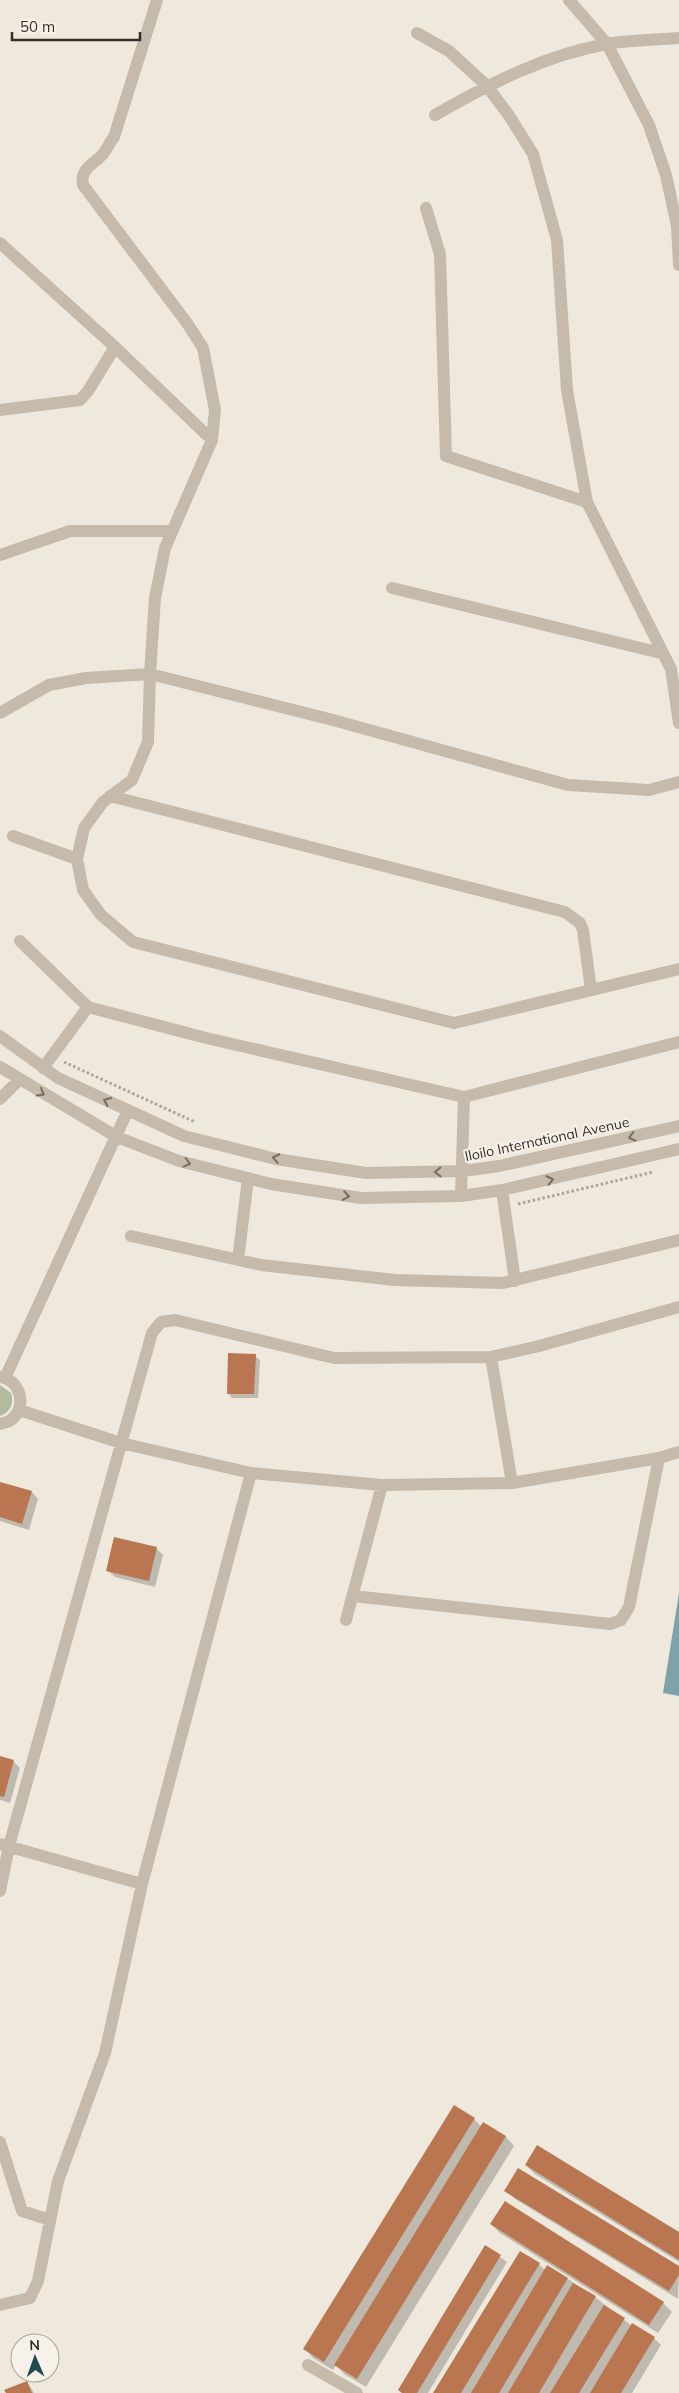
<svg xmlns="http://www.w3.org/2000/svg" width="679" height="2393" viewBox="0 0 679 2393" font-family="Mulish,sans-serif">
	<style>
		.green { fill: #afbd9e }
		.water { fill: #7fa2a9 }
		.shadow { fill: #0003 }
		.building { fill: #b97651 }
		.lines { fill: none; stroke-linecap: round; stroke-linejoin: round }
		.path { stroke: #b2a494; stroke-width: 3; stroke-dasharray: 2.5 2.5; stroke-linecap: butt }
		.minor { stroke: #c6baaa; stroke-width: 12 }
		.oneway { stroke: #766d63 }
		.labels { text-anchor: middle; stroke-width: 4; stroke-linejoin: round; paint-order: stroke }
		.street-label { font-size: 14px; fill: #342e29; stroke: #f7f2e9 }
	</style>
	<rect width="100%" height="100%" fill="#efe9dd"/>
	<path class="green" d="M0,1385l11,8c3,10 0,19 -11,23z"/>
	<path class="water" d="M679,1593v103l-16,-3z"/>
	<path class="shadow" d="M255,1356l5,4 -2,38h-26l-4,-5z
		M0,1483l32,9 6,7 -9,31 -29,-9z
		M156,1548l7,7 -8,32 -40,-10 -7,-6z
		M0,1757l14,5 6,6 -10,35 -10,-3z
		M474,2119l8,8 2,-3 22,13 8,9 -148,241 -22,-13 -8,-9 -3,5 -20,-12 -8,-9z
		M526,2165l153,69v28l-144,-88z
		M506,2190l173,78 -1,31 -163,-100z
		M491,2224l172,79 9,9 -14,21 -158,-100z
		M486,2247l21,15 -79,131h-26z
		M539,2264l7,7 22,8 27,18 37,29 22,12 7,7 -29,48h-197z
		M27,2382l7,11h-27z"/>
	<path class="building" d="M228,1353l28,1 -2,40h-27z
		M0,1482l32,9 -10,33 -22,-7z
		M114,1537l43,10 -8,34 -43,-10z
		M0,1756l14,4 -10,37 -4,-1z
		M454,2105l21,13 -151,244 -21,-13z
		M483,2122l23,14 -149,243 -23,-14z
		M537,2145l142,87v28l-154,-95z
		M518,2168l161,98v9l-10,16 -165,-100z
		M505,2201l159,101 -15,23 -159,-101z
		M485,2245l16,10 -84,138h-15l-4,-3z
		M520,2251l20,12 -79,130h-28z
		M547,2265l21,13 -69,115h-28z
		M573,2283l23,13 -57,97h-31z
		M604,2305l21,13 -46,75h-29z
		M632,2323l23,14 -34,56h-31z
		M27,2381l5,12h-26l-2,-3z"/>
	<g class="lines">
		<path class="path" d="M64,1062l131,60
			M518,1204l135,-32"/>
		<path class="minor" d="M157,0l-43,137c-4,5 -7,12 -11,17 -10,11 -23,14 -20,31l104,138 16,25 12,62 -3,30
			M569,0l38,44 42,81 17,50 11,51 2,39
			M417,33l32,18 37,34 22,29 25,40 24,86 10,150 20,112 84,167 8,54
			M435,115c54,-31 110,-60 172,-71 23,-4 48,-4 72,-6
			M426,208l14,46 6,202 141,46
			M0,243l115,104 97,93 -47,108 -10,50 -5,76 -2,68 -16,38 -29,22 -19,26 -7,31 6,31 18,25 32,27 321,81 225,-54
			M0,410l80,-10 8,-9 27,-44
			M0,555l70,-24h102
			M392,588l269,65
			M0,713l49,-28 37,-7 64,-4 183,46 235,65 81,5 30,-8
			M110,796l455,116 15,11 3,7 8,60
			M13,836l64,23
			M20,941l68,66 118,31 258,59 215,-55
			M0,1036l58,42 126,58 92,23 90,14 97,-2 36,-5 180,-40
			M0,1067l117,70 62,24 92,23 90,14 100,-2 41,-6 177,-41
			M43,1068l45,-61
			M0,1099l19,-19
			M502,1190l13,91
			M461,1196l3,-99
			M131,1236l130,29 134,15 108,3 176,-43
			M238,1260l10,-82
			M491,1357l21,126
			M0,1377c20,2 28,30 11,43 -2,2 -8,3 -11,4
			M5,1378l123,-268
			M19,1410l102,33 130,30 131,12 130,-2 147,-25 20,-6
			M353,1596l257,28 11,-4 8,-13 30,-149
			M346,1620l36,-135
			M0,1844l142,40
			M0,1891l9,-45 143,-513 9,-11 14,-2 159,38 157,-1 48,-11 140,-39
			M0,2142l22,69 28,9
			M0,2305l30,-7 8,-17 20,-100 47,-128 37,-169 109,-411
			M308,2365l49,28"/>
	</g>
	<defs><path id="oneway-chevron" d="M-2-3.5L2.5 0L-2 3.5" fill="none" stroke-width="1.6" stroke-linecap="round" stroke-linejoin="round" transform="scale(1.25)"/></defs>
	<g class="oneway">
		<use href="#oneway-chevron" transform="translate(41 1093) rotate(30)"/>
		<use href="#oneway-chevron" transform="translate(107 1101) rotate(-155)"/>
		<use href="#oneway-chevron" transform="translate(632 1137) rotate(166)"/>
		<use href="#oneway-chevron" transform="translate(276 1158) rotate(-168)"/>
		<use href="#oneway-chevron" transform="translate(187 1163) rotate(14)"/>
		<use href="#oneway-chevron" transform="translate(438 1172) rotate(179)"/>
		<use href="#oneway-chevron" transform="translate(550 1180) rotate(-12)"/>
		<use href="#oneway-chevron" transform="translate(346 1196) rotate(9)"/>
	</g>
	<g class="labels">
		<g class="street-label">
			<text transform="translate(547 1139) rotate(-12)" y="5">Iloilo International Avenue</text>
		</g>
	</g>
	<g transform="translate(35 2358) rotate(358)"><circle r="24" fill="#f7f2e9" stroke="#a9a49c"/>
	<path d="M0-4L9 19L0 12L-9 19Z" fill="#234951"/>
	<text y="-8" font-size="14" font-weight="bold" text-anchor="middle" fill="#342e29">N</text>
	</g>
	<path d="M12 32v8h128v-8" fill="none" stroke="#342e29" stroke-width="2.5"/>
	<text x="20" y="32" font-size="15" fill="#342e29" stroke="#f7f2e9" stroke-width="4" paint-order="stroke">50 m</text>
</svg>
